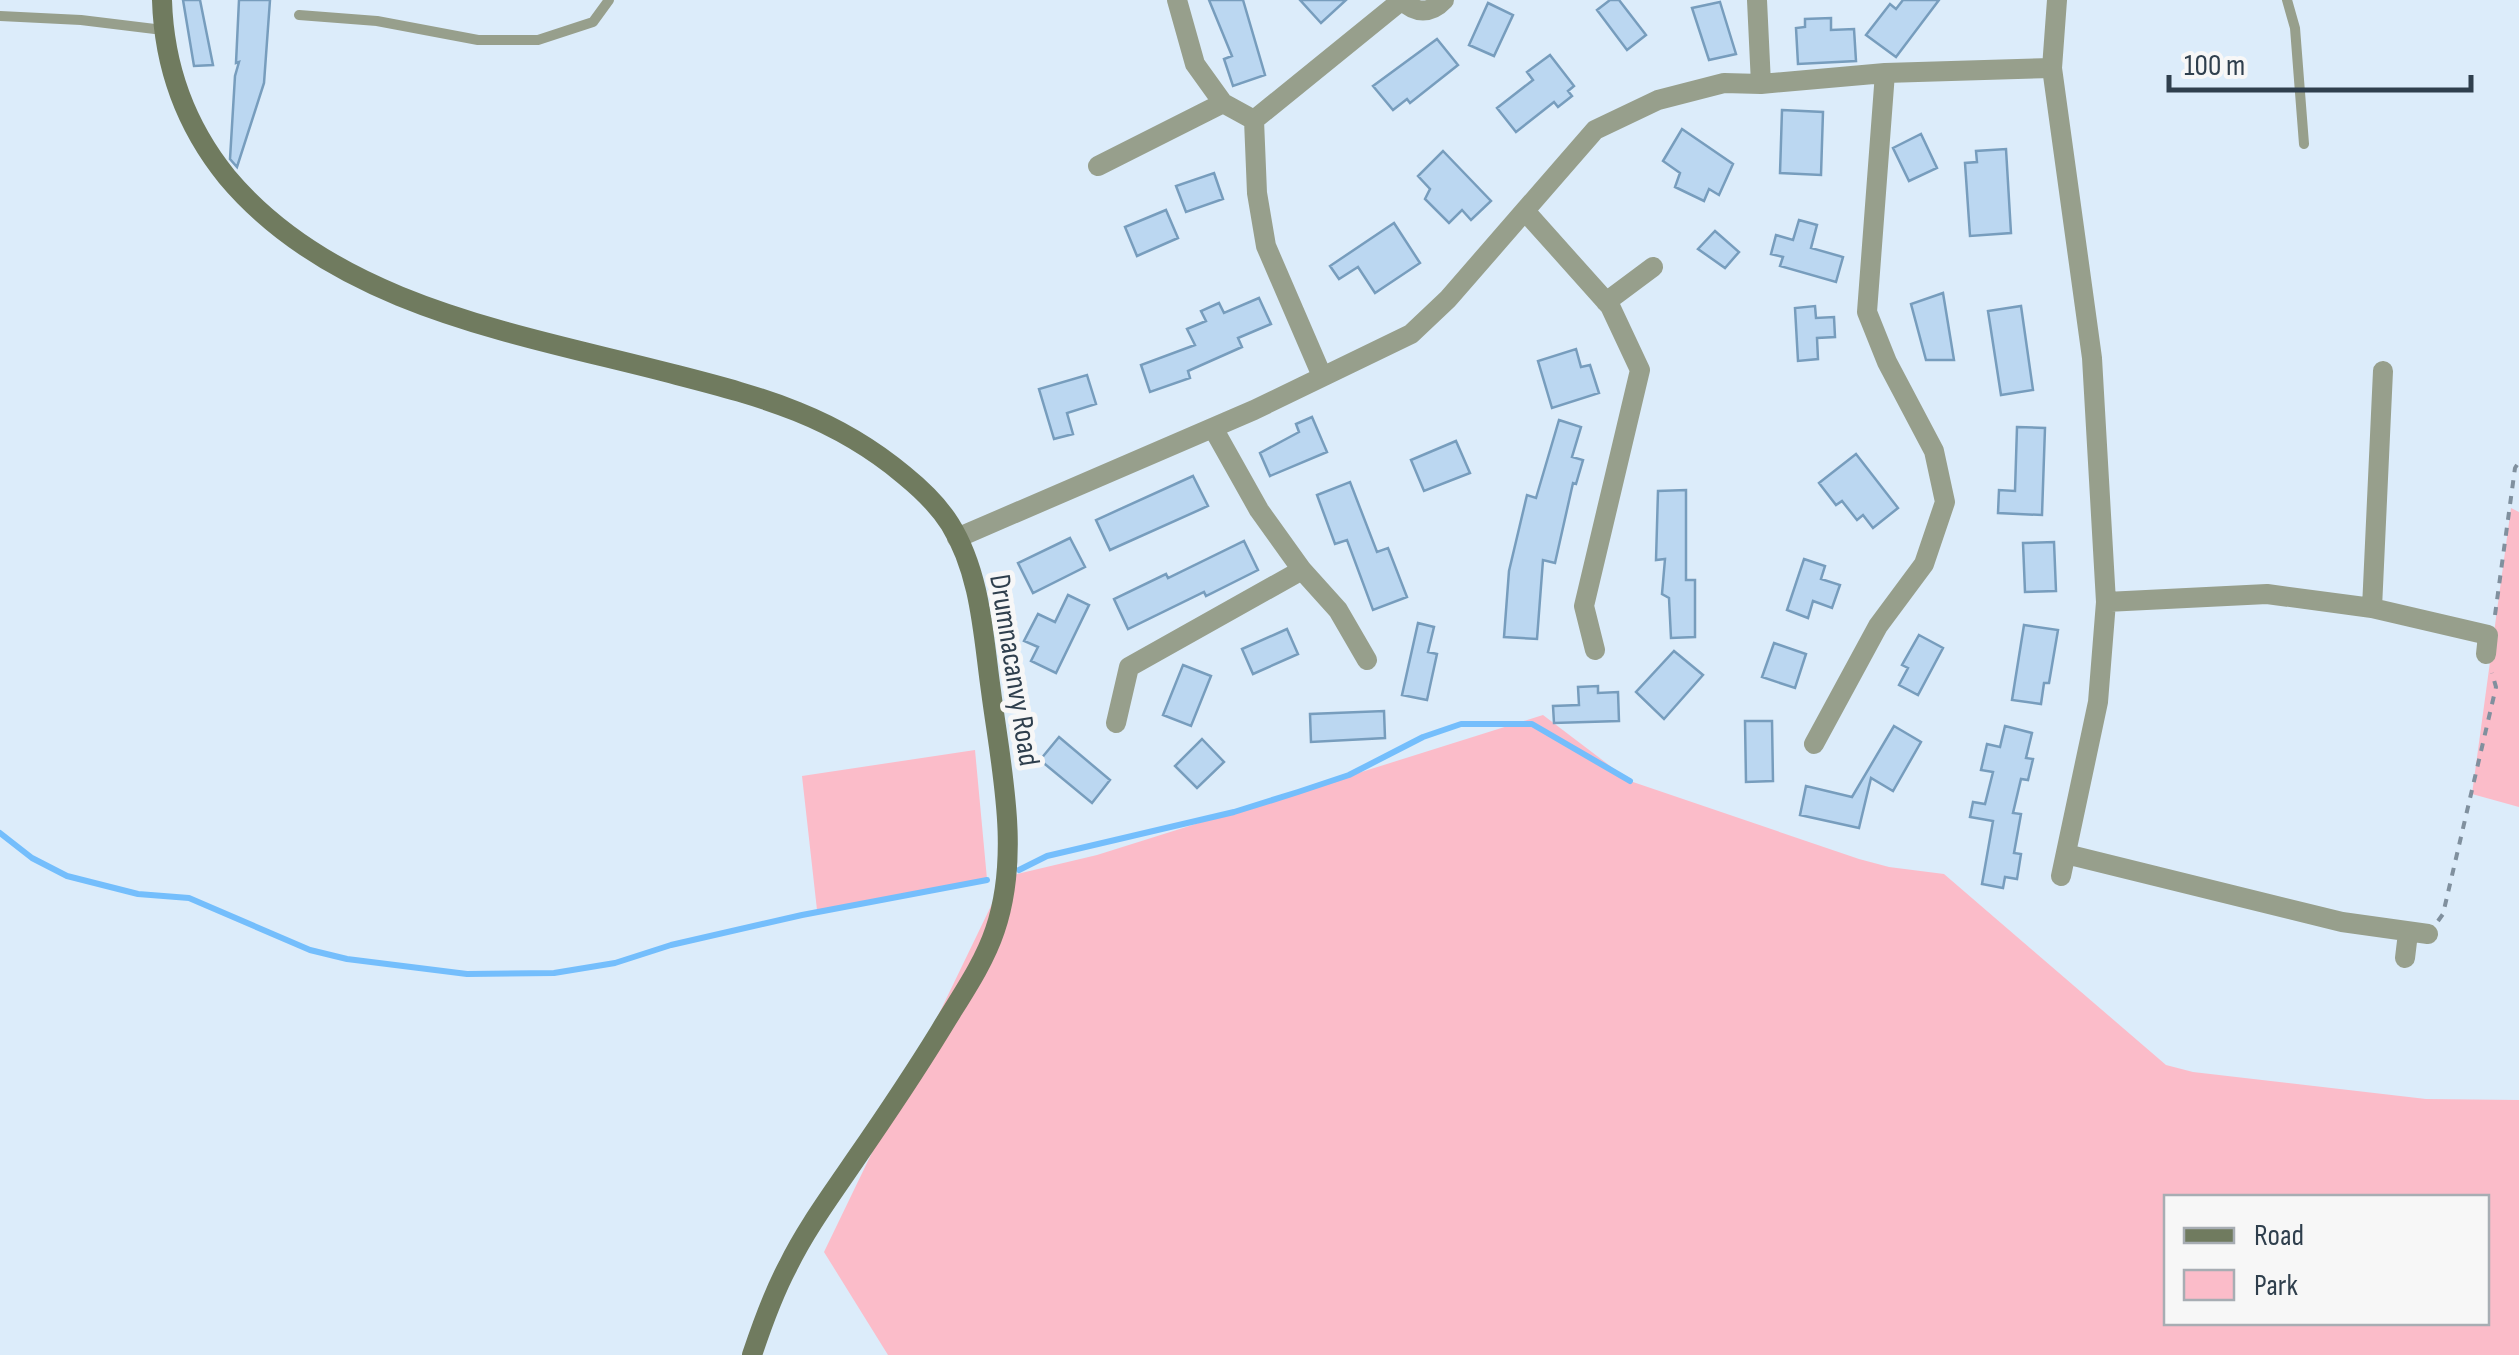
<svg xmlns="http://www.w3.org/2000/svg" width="2519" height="1355" viewBox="0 0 2519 1355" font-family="'Sofia Sans Condensed',sans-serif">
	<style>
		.green { fill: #fbbcc9; fill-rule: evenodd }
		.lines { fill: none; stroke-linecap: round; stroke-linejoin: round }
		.stream { stroke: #74befc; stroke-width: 6 }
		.building { fill: #bbd7f1; stroke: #779dbd; stroke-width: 2.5 }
		.path { stroke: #80909e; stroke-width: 4; stroke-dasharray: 8 8; stroke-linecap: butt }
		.lane { stroke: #979f8c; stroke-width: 10 }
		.street { stroke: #979f8c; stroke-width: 20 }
		.secondary { stroke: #707b5f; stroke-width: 20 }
		.labels { text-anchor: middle; stroke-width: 10; stroke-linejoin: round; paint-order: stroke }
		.street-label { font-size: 30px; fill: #2f3f4d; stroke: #f7f7f7 }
	</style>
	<rect width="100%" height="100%" fill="#dcecfa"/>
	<path class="green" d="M2511,508l8,4v295l-47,-13z
		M1543,715l87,66 229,78 30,8 55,7 222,191 27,7 233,27 93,1v255h-1631l-64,-103 181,-375 92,-22zM2166,1198h320v124h-320z
		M975,750l12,129 -170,31 -15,-134z"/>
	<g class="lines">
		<path class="stream" d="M0,833l32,25 35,18 71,18 51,4 121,52 37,9 120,15 87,-1 61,-10 56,-18 131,-30 185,-35
			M1019,870l28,-14 187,-44 64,-20 51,-17 74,-38 38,-13h71l98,57"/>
	</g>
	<path class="building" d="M183,0h17l13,65 -19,1z
		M239,0h31l-6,83 -27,84 -7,-8 5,-83 4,-14 -3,1z
		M1209,0h34l22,75 -32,11 -9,-27 8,-3z
		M1300,0h46l-25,23z
		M1610,0h9l27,35 -19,15 -30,-40z
		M1903,0h36l-43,57 -30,-22 24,-31 6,5z
		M1720,2l16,52 -27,6 -17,-52z
		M1488,3l25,12 -19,41 -25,-11z
		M1831,18v12l23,-1 2,32 -58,3 -2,-36 9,-1v-8z
		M1437,39l21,26 -48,38 -3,-4 -14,11 -20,-24z
		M1550,55l24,31 -6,5 4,5 -14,11 -4,-5 -38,30 -19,-24 36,-28 -6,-8z
		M1782,110l41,2 -2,63 -41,-2z
		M1682,129l51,35 -14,31 -10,-6 -5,12 -29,-14 5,-14 -17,-12z
		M1921,134l16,34 -28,13 -16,-33z
		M2006,149l5,84 -41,3 -5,-73 12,-1 -1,-11z
		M1443,151l48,50 -20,19 -9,-10 -13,13 -24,-24 5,-10 -12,-13z
		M1214,173l9,26 -37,13 -10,-26z
		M1166,210l12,28 -41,18 -12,-29z
		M1799,220l18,5 -6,23 32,9 -7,25 -56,-16 3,-9 -12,-3 5,-19 17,5z
		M1394,223l26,40 -45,30 -17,-26 -19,12 -9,-13z
		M1715,231l24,21 -14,16 -27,-19z
		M1943,293l11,67h-28l-15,-56z
		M1259,298l12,26 -33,14 4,9 -54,24 2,7 -40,14 -9,-27 54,-20 -8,-16 19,-8 -5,-10 18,-8 5,10z
		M1815,306l1,12 18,-1 1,20 -18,1 1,21 -20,2 -3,-53z
		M2021,306l12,84 -32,5 -13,-84z
		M1576,349l5,18 9,-2 9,28 -47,15 -14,-47z
		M1087,375l9,29 -29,9 6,21 -19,5 -15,-50z
		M1312,417l15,35 -57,24 -10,-23 39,-21 -3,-8z
		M1559,420l22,7 -9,30 11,3 -7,24 -3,-1 -18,80 -12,-3 -6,79 -33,-2 5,-66 18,-76 9,3z
		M2017,427l28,1 -3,87 -44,-2 1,-23 16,1z
		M1456,441l14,32 -46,18 -13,-31z
		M1856,454l42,54 -25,20 -10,-13 -6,5 -15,-19 -6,4 -17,-22z
		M1193,476l15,30 -98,44 -14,-30z
		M1350,482l27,70 11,-4 19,49 -34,13 -26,-70 -12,4 -18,-49z
		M1686,490v90h9v57l-24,1 -2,-40 -7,-4 3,-35 -9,1 2,-69z
		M1070,538l15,29 -52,26 -15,-30z
		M1244,541l14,29 -52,26 -2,-4 -76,37 -14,-30 52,-25 2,4z
		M2054,542l2,49 -31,1 -2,-49z
		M1804,559l21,7 -4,13 19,6 -8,23 -19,-7 -5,17 -21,-8z
		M1068,595l21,10 -33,68 -25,-12 7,-14 -14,-6 14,-27 17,8z
		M1418,623l16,4 -6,25 9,2 -10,46 -25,-5z
		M2024,625l34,5 -9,53h-5l-3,21 -29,-4z
		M1287,629l11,25 -45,20 -11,-25z
		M1919,635l24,13 -25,47 -19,-10 9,-17 -6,-3z
		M1774,643l32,11 -11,34 -33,-11z
		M1674,651l29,24 -39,44 -28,-27z
		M1183,665l28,11 -20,50 -28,-11z
		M1598,686v7l20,-1 1,29 -65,2 -1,-17 26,-1 -1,-18z
		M1384,711l1,27 -74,4 -1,-28z
		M1745,721h27l1,60 -27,1z
		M1894,726l27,16 -28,49 -22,-13 -12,50 -59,-13 6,-29 46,11z
		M2005,726l27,7 -6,25 7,1 -5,21 -7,-1 -8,34 8,1 -7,39 7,1 -4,25 -12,-2 -2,11 -21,-4 11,-63 -23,-4 3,-15 12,2 8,-32 -12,-2 6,-26 13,3z
		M1059,737l51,43 -18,23 -52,-43z
		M1202,739l22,23 -27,26 -22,-22z"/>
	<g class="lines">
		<path class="path" d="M2495,615l20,-147 4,-6
			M2438,921l5,-7 53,-227 -4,-14"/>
		<path class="lane" d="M2287,0l8,28 9,116
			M299,15l78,6 101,19h60l55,-18 16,-22
			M0,16l81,4 82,10"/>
		<path class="street" d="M1177,0l18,64 28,39 31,17 3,73 9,53 56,130
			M1757,0l4,84
			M2057,0l-5,68 40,290 14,244 -8,100 -37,174
			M1254,120l148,-120c13,14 29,14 42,0
			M1098,166l125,-63
			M1525,211l85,95 30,64 -56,236 11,44
			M1606,302l47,-35
			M1213,428l46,82 43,60 36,40 29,50
			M957,538l297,-128 157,-76 37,-35 147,-169 63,-30 66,-17 37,1 124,-11 167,-5
			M2106,602l161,-8 105,14 116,27 -2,19
			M2372,608l11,-237
			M1116,723l13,-56 173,-97
			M1814,744l64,-118 46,-62 21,-62 -11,-51 -47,-89 -20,-50 18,-239
			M2066,854l276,68 86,12
			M2405,958l3,-25"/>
		<path class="secondary" d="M162,0c2,67 23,125 65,177 109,130 294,157 450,198 86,22 158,42 227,100 16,13 34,30 46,49 31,50 33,111 41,167 10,77 30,163 4,239 -12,36 -36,69 -55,101 -27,44 -56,87 -85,129 -23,34 -49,69 -67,106 -15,28 -26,59 -36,89"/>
	</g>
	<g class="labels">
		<g class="street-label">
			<text transform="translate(1015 670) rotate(81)" y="10">Drumnacanvy Road</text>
		</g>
	</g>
	<rect x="2164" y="1195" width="325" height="130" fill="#f7f7f7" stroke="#a7adb3" stroke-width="2.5"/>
	<rect x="2184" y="1228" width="50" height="15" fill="#707b5f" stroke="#a7adb3" stroke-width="2.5"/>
	<text x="2254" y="1245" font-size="30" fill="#2f3f4d">Road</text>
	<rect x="2184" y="1270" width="50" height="30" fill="#fbbcc9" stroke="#a7adb3" stroke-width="2.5"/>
	<text x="2254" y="1295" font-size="30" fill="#2f3f4d">Park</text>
	<path d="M2169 75v15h302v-15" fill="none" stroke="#2f3f4d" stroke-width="5"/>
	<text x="2184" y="75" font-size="30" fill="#2f3f4d" stroke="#f7f7f7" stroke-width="8" paint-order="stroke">100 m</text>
</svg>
